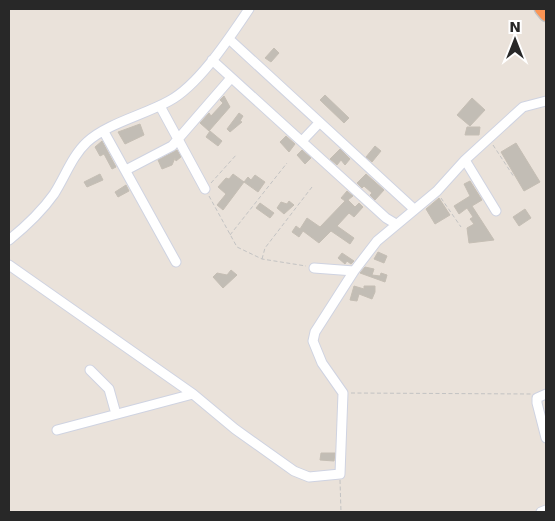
<svg xmlns="http://www.w3.org/2000/svg" width="555" height="521" viewBox="0 0 555 521" font-family="'DejaVu Sans',sans-serif">
	<style>
		.building { fill: #c2bdb5; stroke: #c5beb4 }
		.lines { fill: none; stroke-linecap: round; stroke-linejoin: round }
		.minor-casing { stroke: #cfd3e1; stroke-width: 11 }
		.highway-casing { stroke: #c3c3c3; stroke-width: 15 }
		.path { stroke: #c3c3c3; stroke-width: 1; stroke-dasharray: 4 2.5; stroke-linecap: butt }
		.minor { stroke: #fff; stroke-width: 9 }
		.highway { stroke: #fb9454; stroke-width: 12 }
	</style>
	<rect width="100%" height="100%" fill="#eae2da"/>
	<path class="building" d="M274,48l5,5 -8,9 -6,-4z
		M325,95l24,23 -5,5 -24,-23z
		M224,96l6,11 -21,24 -9,-8 9,-10 2,3 12,-13 -3,-3z
		M472,98l13,12 -15,16 -13,-11z
		M239,113l4,3 -3,5 2,1 -12,10 -3,-3z
		M140,124l4,11 -19,9 -7,-12z
		M467,127h13l-1,8h-14z
		M210,131l12,10 -4,5 -12,-9z
		M286,136l9,8 -6,8 -9,-10z
		M102,141l14,26 -4,2 -8,-15 -4,2 -5,-9z
		M516,143l24,39 -16,9 -23,-39z
		M375,146l6,5 -9,11 -6,-5z
		M340,149l10,10 -5,6 -4,-5 -4,5 -7,-6z
		M177,150l4,7 -5,4 -1,-3 -3,7 -10,4 -4,-9z
		M302,150l9,8 -6,6 -8,-9z
		M100,174l3,6 -16,7 -3,-5z
		M233,174l11,8 -21,28 -6,-5 9,-11 -8,-7 8,-9 3,1z
		M366,174l18,16 -9,10 -5,-5 2,-2 -8,-7 -2,2 -5,-5z
		M255,175l10,7 -7,10 -14,-10 4,-5 3,3z
		M470,181l12,19 -10,6 22,34 -25,3 -2,-15 7,-4 -4,-5 3,-2 -6,-9 -8,6 -5,-8 16,-10 -6,-12z
		M126,185l3,6 -11,6 -3,-5z
		M347,191l6,5 -5,4 7,7 4,-4 4,4 -9,10 -5,-4 -12,13 17,12 -4,6 -19,-13 -12,12 -16,-12 -4,6 -7,-5 4,-6 4,3 7,-11 13,9 25,-26 -4,-3z
		M439,198l11,17 -15,9 -9,-15z
		M289,201l5,4 -10,9 -7,-6 4,-6 6,2z
		M260,203l14,10 -4,5 -14,-10z
		M525,209l6,9 -12,8 -6,-9z
		M378,252l9,4 -3,7 -10,-4z
		M342,253l12,8 -3,3 -4,-3 -2,3 -7,-6z
		M365,267l9,2 -2,6 8,1 1,-3 6,2 -2,7 -25,-9z
		M231,270l6,5 -14,13 -10,-11 4,-4 10,2z
		M354,286l10,3v-3h11v6l-3,7 -13,-5 -2,7 -7,-1z
		M321,453h14l-1,8 -14,-1z"/>
	<g class="lines">
		<defs>
			<path id="minor" d="M229,39l185,170
				M212,60l174,158 10,6
				M160,106l45,83
				M104,132l72,130
				M302,141l17,-18
				M465,160l31,51
				M126,170l46,-24 59,-68
				M9,240c16,-13 33,-29 45,-46 11,-17 18,-38 33,-52 21,-19 57,-27 82,-41 30,-16 61,-64 80,-92
				M9,265l184,129 42,35 59,42 15,6 31,-3 3,-81 -21,-30 -9,-22 2,-9 39,-61 23,-30 60,-50 28,-31 58,-53 23,-6
				M314,268l40,3
				M90,370l19,19 7,25
				M546,394l-9,4v5l9,35
				M57,430l136,-36
				M541,512l5,-2"/>
			<path id="highway" d="M541,9l5,6"/>
		</defs>
		<use href="#minor" class="minor-casing"/>
		<use href="#highway" class="highway-casing"/>
		<path class="path" d="M493,145l21,32
			M211,183l26,-29
			M209,196l28,51 25,12 44,7
			M441,198l20,29
			M230,235l57,-72
			M262,259l3,-11 47,-61
			M351,393l181,1
			M340,480l1,32"/>
		<use href="#minor" class="minor"/>
		<use href="#highway" class="highway"/>
	</g>
	<rect width="555" height="521" fill="none" stroke="#282828" stroke-width="20"/>
	<g transform="translate(515 40)" stroke="#ffffff" stroke-width="4" paint-order="stroke">
	<path d="M0-4L9 19L0 12L-9 19Z" fill="#282828"/>
	<text y="-8" font-size="14" font-weight="bold" text-anchor="middle" fill="#282828">N</text>
	</g>
</svg>
